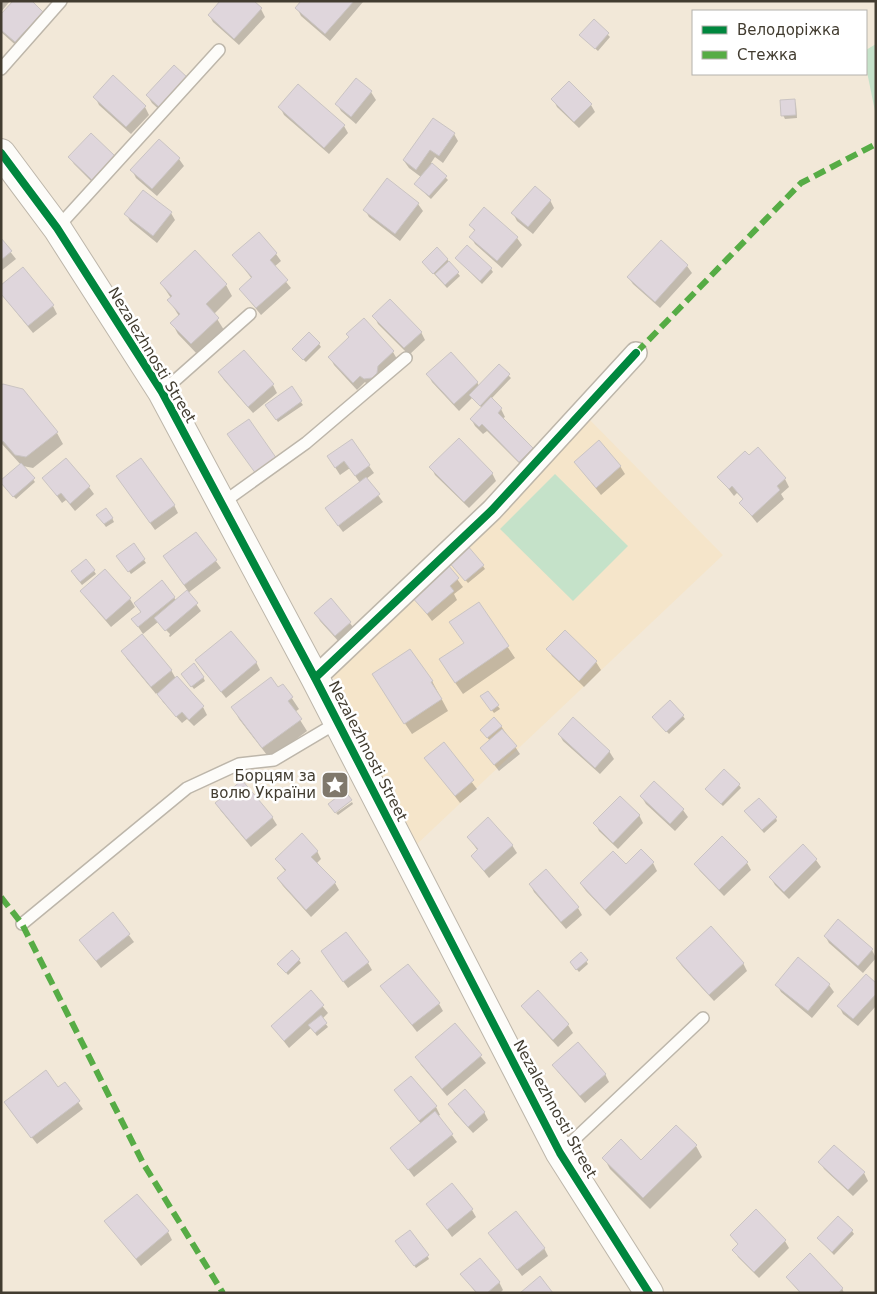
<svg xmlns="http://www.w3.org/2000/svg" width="877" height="1294" viewBox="0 0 877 1294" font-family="'DejaVu Sans',sans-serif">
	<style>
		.built { fill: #f5e5ca }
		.green { fill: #c5e2c9 }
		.shadow { fill: #0003 }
		.building { fill: #dfd6dc; stroke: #cac4c3 }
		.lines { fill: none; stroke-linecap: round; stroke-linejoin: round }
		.lane-casing { stroke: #bdb6aa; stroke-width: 14 }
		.street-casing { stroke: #bdb6aa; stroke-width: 24 }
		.secondary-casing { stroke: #bdb6aa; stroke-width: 30 }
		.lane { stroke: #fdfcf9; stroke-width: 11 }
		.street { stroke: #fdfcf9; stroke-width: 21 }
		.secondary { stroke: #fdfcf9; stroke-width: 28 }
		.quiet { stroke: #56ac45; stroke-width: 6; stroke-dasharray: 12 6; stroke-linecap: butt }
		.cycleway-casing { stroke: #fff; stroke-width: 11 }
		.cycleway { stroke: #00873e; stroke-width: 8 }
		.labels { text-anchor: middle; stroke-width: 5; stroke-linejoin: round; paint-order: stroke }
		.street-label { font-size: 15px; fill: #423c30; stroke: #fff }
		.poi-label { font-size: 15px; fill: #423c30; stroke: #fff; text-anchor: end }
	</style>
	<rect width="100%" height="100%" fill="#f2e8d8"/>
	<path class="built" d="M587,417l136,138 -308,291 -84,-173z"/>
	<path class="green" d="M876,44v72l-10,-49v-17z
		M555,474l73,72 -55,55 -73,-72z"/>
	<path class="shadow" d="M1,1h9l-9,11z
		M30,1l13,12 4,7 -27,29 -19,-17v-17z
		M303,1h60v1l-33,39 -29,-25 -4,-8z
		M261,9l4,8 -26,28 -26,-23 -4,-7z
		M594,21l16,16 -12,14 -15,-13z
		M113,77l32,30 4,8 -18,19 -32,-29 -4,-8z
		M187,78l-22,37 -13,-12 -5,-8z
		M356,80l15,12 5,8 -20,24 -15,-13 -4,-7z
		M553,99l38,6 4,7 -16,16 -22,-21z
		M794,100l2,4 1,14 -12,1 -2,-4z
		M280,107l64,19 4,7 -19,21 -45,-39z
		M454,134l4,7 -15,22 -8,-6 -4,6 17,17 -17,19 -13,-12 3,-10 -12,-9 -5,-7z
		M159,140l20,19 5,7 -27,30 -21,-18 -4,-8z
		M69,157h45l-17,30 -23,-23z
		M550,200l4,8 -21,26 -16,-13 -4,-8z
		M418,204l5,7 -23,30 -31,-24 -4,-7z
		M484,209l33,29 5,7 -20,23 -27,-24 -4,-7 4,-5 -4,-7z
		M171,213l4,7 -18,23 -27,-22 -4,-7z
		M259,234l17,20 5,7 -7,6 17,21 -30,27 -21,-26 12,-10 -18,-24z
		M1,240l15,19 -15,12z
		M661,241l26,25 5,7 -32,35 -27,-24 -5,-7z
		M456,258l35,11 2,3 -11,12z
		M447,259l13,17 -13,12 -24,-26z
		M161,283l65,2 6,11 -18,18 10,16 -26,25 -20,-21 -6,-11 7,-7 -10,-16 2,-2z
		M3,296l50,10 4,8 -24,19z
		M374,316l47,16 4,8 -16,15 -31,-31z
		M319,344l2,3 -15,15 -10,-9z
		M393,352l4,7 -28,27 -4,-4 -8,8 -23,-25 -4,-8z
		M499,366l12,12 -20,21 10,10 4,8 -3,2 30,30 4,7 -12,12 -37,-37 -4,3 -8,-8 -4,-7 11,-11 -10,-10 -13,13 -27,-29 -4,-8 49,8 2,4z
		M219,373l54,12 4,8 -24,20 -29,-33z
		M1,387l21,3 35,43 6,11 -30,24 -10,-2 12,16 -19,17 -13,-14 18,-20 -20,-22z
		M291,388l12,17 -25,17 -9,-13z
		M351,440l23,33 -8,6 17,23 -40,30 -12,-16 29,-33 -10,-15 -10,7 -7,-11z
		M66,459l23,28 5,7 -19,17 -9,-11 -4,3 -18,-25z
		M575,462l45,4 5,8 -24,21z
		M431,467l61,6 4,8 -27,27 -34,-33z
		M117,477l57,28 4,8 -23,17z
		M719,477l66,2 4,8 -8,7 3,5 -27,24 -16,-20 3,-3 -7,-7 -3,3z
		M112,518l2,4 -8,5 -6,-8z
		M195,533l26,35 -33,25 13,18 -31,26 -1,-1 1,-2 -12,-12 -15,12 -10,-15 8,-6 -5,-10 38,-6 2,4 12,-10 -24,-34z
		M120,559l24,1 2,3 -15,11z
		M452,565l31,1 2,3 -17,14z
		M448,567l15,20 -9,7 3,6 -25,21 -19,-25z
		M94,571l2,3 -14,11 -8,-10z
		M105,571l25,28 5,8 -24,20 -25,-29 -4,-7z
		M330,600l20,23 5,7 -15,13 -20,-22 -4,-8z
		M478,603l37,55 -52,36 -16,-23 18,-27z
		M565,632l31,30 5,8 -17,17 -32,-31 -4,-7z
		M123,651l48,19 5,9 1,-1 26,29 4,8 -13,11 -7,-7 -5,4 -19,-21 -6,-9 -1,1 -29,-35z
		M196,661l60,1 4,8 -34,28z
		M184,677h19l2,4 -11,8z
		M432,681l16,30 -36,23 -32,-48z
		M283,685l16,24 -4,3 12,19 -37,28 -31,-40 -6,-12 45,-18z
		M488,693l12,16 -6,4 -10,-13z
		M683,716l2,3 -16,15 -13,-14z
		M501,726l19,28 -21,17 -18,-23 9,-7 -9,-11z
		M559,734l50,17 5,8 -14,15 -37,-33z
		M443,744l34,45 -17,14 -34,-45z
		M739,785l2,3 -18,18 -15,-14z
		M641,796l42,14 5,7 -13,14 -29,-27z
		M352,802l1,2 -15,11 -2,-2z
		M216,804l56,13 5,8 -26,22 -30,-36z
		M639,815l4,8 -25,26 -19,-18 -4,-8z
		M748,815l28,3 1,3 -13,12z
		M468,837l44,8 5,8 -28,25 -17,-22 6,-5z
		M803,846l13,14 5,7 -32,32 -14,-14 -5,-8z
		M317,851l4,8 -5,5 19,19 4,7 -28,27 -28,-31 -5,-7 8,-7 -10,-13z
		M641,851l12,12 4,8 -47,45 -24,-25 -5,-7 45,-19z
		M747,863l4,7 -27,26 -24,-25 -5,-7z
		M530,884l48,24 4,7 -16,14 -32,-37z
		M113,914l21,28 -33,26 -21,-28z
		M825,936l47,14 4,8 -13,15 -34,-30z
		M322,952l46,11 4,7 -24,18z
		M677,959l66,4 4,8 -33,30 -32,-35z
		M798,959l31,26 5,7 -22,26 -31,-26 -4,-7z
		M299,960l2,3 -13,12 -7,-8z
		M586,961l2,3 -9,8 -6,-7z
		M876,984v22l-18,20 -15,-12 -4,-8z
		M382,987l57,17 4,7 -26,21z
		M311,992l17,21 -6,6 6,8 -11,9 -6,-8 -22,20 -17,-22z
		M538,992l30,33 5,8 -15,14 -31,-34 -4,-7z
		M455,1025l31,38 -39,33 -26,-31 -5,-8z
		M554,1065l51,9 4,8 -24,21 -27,-31z
		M58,1088l20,14 5,7 -46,35 -27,-34z
		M396,1090l40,17 4,8 -2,1 19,26 -43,35 -22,-29 29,-24z
		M450,1104l34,8 4,8 -15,13 -19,-21z
		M696,1146l6,11 -52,52 -40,-40 -6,-11 37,4z
		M820,1162l44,11 4,8 -15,15 -29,-27z
		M137,1195l31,37 4,8 -31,26 -35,-45z
		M428,1204l44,6 4,7 -24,20z
		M756,1211l29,30 4,7 -30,30 -21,-21 -4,-7 4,-5 -6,-10z
		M852,1231l2,3 -20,21 -15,-16z
		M490,1233l54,15 4,8 -26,20z
		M399,1244l28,11 2,4 -13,9z
		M462,1274l37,8 4,8 -3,3h-24z
		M787,1277l55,11 2,5h-44z"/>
	<path class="building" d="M13,1h19l11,11 -28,30 -14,-12v-16z
		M220,1h34l8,7 -28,31 -26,-24z
		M301,1h53l-29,33 -30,-26z
		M594,19l15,14 -14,16 -16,-14z
		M174,65l14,13 -28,30 -14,-13z
		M113,75l33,31 -20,21 -33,-30z
		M356,78l16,13 -21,26 -16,-13z
		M569,81l23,23 -18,18 -23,-23z
		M298,84l47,41 -21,23 -46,-41z
		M795,99l1,16 -15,1 -1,-16z
		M433,118l22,15 -16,23 -9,-6 -14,20 -13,-10z
		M91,133l24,23 -23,24 -24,-23z
		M159,139l21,19 -28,31 -22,-19z
		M432,163l15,13 -18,20 -15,-12z
		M387,178l32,25 -24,31 -32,-24z
		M535,186l16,14 -23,27 -17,-14z
		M143,190l29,22 -19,24 -29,-22z
		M484,207l34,30 -21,24 -28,-24 6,-7 -6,-5z
		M259,232l18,21 -7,7 18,20 -32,28 -17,-19 13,-12 -20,-22z
		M1,238l11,13 -11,9z
		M661,240l27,25 -33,37 -28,-25z
		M467,245l25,23 -12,13 -25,-23z
		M437,247l11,12 -15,15 -11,-12z
		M195,250l32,34 -21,20 13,14 -28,26 -21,-21 10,-9 -13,-14 5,-4 -12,-13z
		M449,261l10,11 -14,13 -10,-11z
		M23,267l31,38 -26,21 -27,-32v-9z
		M390,299l32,33 -18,16 -32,-32z
		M364,318l30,33 -16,15 -1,7 -5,5 -8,1 -4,-3 -7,7 -25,-26 21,-20 -3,-3z
		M309,332l11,11 -17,17 -11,-11z
		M244,350l30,34 -26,23 -30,-35z
		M451,352l27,30 -24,22 -28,-30z
		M499,364l11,10 -30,32 -11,-11z
		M3,384l20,5 35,43 -32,25 -11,-2 -12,-14 -2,1v-57z
		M292,386l10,15 -26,19 -11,-15z
		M491,397l11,11 -4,5 35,35 -14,14 -37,-38 -3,3 -9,-8z
		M249,419l28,40 -21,15 -29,-40z
		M459,438l34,35 -29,29 -35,-35z
		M352,439l18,26 -15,11 -11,-15 -9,7 -8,-12z
		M599,440l22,26 -25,22 -22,-26z
		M758,447l28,31 -9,8 3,4 -28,26 -13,-13 4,-4 -11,-13 -3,3 -12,-12 28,-26 4,4z
		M66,458l24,28 -20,18 -9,-11 -4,3 -15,-18z
		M141,458l34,47 -25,18 -34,-47z
		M21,463l14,15 -22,19 -12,-14v-3z
		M366,477l14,17 -42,32 -13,-18z
		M106,508l7,10 -9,6 -8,-9z
		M196,532l21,28 -33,25 -21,-29z
		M134,543l11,16 -17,13 -12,-16z
		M467,545l17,20 -19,16 -17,-20z
		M86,559l9,11 -15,12 -9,-11z
		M448,565l11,13 -9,8 4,5 -27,23 -16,-18z
		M105,569l26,29 -25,22 -26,-29z
		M162,580l13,17 -37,30 -7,-8 10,-7 -7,-9z
		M187,590l11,13 -33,28 -11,-13z
		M331,598l20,24 -16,14 -21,-23z
		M479,602l30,44 -54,37 -16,-24 25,-16 -15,-21z
		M565,630l32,31 -18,20 -33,-32z
		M231,631l26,31 -36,30 -26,-32z
		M142,634l30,36 -21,17 -30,-36z
		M410,649l23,32 -2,1 11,17 -38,25 -32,-50z
		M194,663l10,14 -13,10 -10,-13z
		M177,676l27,30 -15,14 -7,-8 -6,5 -19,-23z
		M271,677l7,10 5,-3 10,13 -5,4 14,18 -40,29 -31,-41z
		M488,691l11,14 -8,6 -11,-15z
		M670,700l14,15 -18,17 -14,-15z
		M494,717l8,9 -15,12 -7,-8z
		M573,717l37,34 -15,17 -37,-34z
		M502,729l15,17 -23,19 -14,-17z
		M444,742l30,38 -19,16 -31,-38z
		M724,769l16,15 -19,20 -16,-15z
		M242,780l31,37 -27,23 -31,-37z
		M654,781l30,28 -14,15 -30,-28z
		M345,791l7,9 -17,13 -7,-9z
		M620,796l20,19 -27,28 -20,-20z
		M759,798l18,19 -15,13 -18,-19z
		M488,817l25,28 -29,26 -13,-15 7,-7 -11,-12z
		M302,833l16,18 -7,6 25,25 -30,28 -29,-32 9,-8 -11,-11z
		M722,836l26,26 -29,28 -25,-26z
		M803,844l14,15 -33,33 -15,-15z
		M641,849l13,13 -49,48 -25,-27 33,-32 13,13z
		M546,869l33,38 -18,15 -32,-38z
		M113,912l17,22 -34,27 -17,-21z
		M838,919l35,30 -15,17 -34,-30z
		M711,926l33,37 -35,32 -33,-37z
		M346,932l23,30 -26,20 -22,-31z
		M292,950l8,9 -14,14 -9,-9z
		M581,952l7,8 -12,10 -6,-8z
		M798,957l32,27 -22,27 -33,-26z
		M408,964l32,39 -28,22 -32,-39z
		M866,974l10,9v11l-23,25 -16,-13z
		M311,990l13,15 -40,36 -13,-15z
		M538,990l31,34 -16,16 -32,-34z
		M321,1015l6,8 -12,10 -7,-8z
		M455,1023l27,32 -40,34 -27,-32z
		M578,1042l28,32 -26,22 -28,-31z
		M46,1070l12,17 7,-5 15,19 -49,37 -27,-36z
		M411,1076l26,30 -18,15 -25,-31z
		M465,1089l20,23 -17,15 -20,-23z
		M435,1111l18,23 -45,36 -18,-22z
		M676,1125l21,20 -54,53 -41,-40 19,-19 20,21z
		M834,1145l31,27 -17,18 -30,-28z
		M452,1183l21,26 -26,21 -21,-26z
		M137,1194l32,37 -33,28 -32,-38z
		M756,1209l30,31 -32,32 -22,-22 6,-6 -8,-9z
		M516,1211l29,37 -28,22 -29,-37z
		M838,1216l15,14 -21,22 -15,-14z
		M410,1230l19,25 -15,11 -19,-25z
		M810,1253l33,35 -5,5h-37l-15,-16z
		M480,1258l20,24 -13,11h-10l-17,-19z
		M540,1276l13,17h-33z"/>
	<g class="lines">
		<defs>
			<path id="lane" d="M1,69l60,-68
				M57,228l162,-178
				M162,392l88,-78
				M221,504l85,-61 100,-85
				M22,924l165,-136 52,-24 35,-4 64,-38
				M561,1152l142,-134"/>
			<path id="street" d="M315,678l177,-168 144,-157"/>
			<path id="secondary" d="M1,153l56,75 105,164 153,286 245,475 89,140"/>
		</defs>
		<use href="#lane" class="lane-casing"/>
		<use href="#street" class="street-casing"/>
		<use href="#secondary" class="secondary-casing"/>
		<use href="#lane" class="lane"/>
		<use href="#street" class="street"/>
		<use href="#secondary" class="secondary"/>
		<path class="quiet" d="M636,353l165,-170 75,-39
			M1,897l21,27 121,239 80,130"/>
		<defs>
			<path id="cycleway" d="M1,153l56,75 105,164 153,286 245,475 89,140
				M315,678l177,-168 144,-157"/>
		</defs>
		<use href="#cycleway" class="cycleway-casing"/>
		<use href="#cycleway" class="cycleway"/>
	</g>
	<defs>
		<symbol id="sight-square" viewBox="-11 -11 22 22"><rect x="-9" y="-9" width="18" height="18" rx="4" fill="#80786b" stroke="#fff"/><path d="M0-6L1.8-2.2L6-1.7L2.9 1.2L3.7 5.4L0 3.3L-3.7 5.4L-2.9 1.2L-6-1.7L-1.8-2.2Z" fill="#fff"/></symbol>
	</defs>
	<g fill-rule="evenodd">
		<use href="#sight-square" x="319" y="769" width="32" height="32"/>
	</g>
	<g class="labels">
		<g class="street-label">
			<text transform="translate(152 355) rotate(59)" y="5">Nezalezhnosti Street</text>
			<text transform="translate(368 751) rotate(63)" y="5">Nezalezhnosti Street</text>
			<text transform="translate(555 1109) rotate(61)" y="5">Nezalezhnosti Street</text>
		</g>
		<g class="poi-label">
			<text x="316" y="781">Борцям за<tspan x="316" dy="17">волю України</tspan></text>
		</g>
	</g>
	<rect width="877" height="1294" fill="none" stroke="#423c30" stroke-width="5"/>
	<rect x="692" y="10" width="175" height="65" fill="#ffffff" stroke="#b3b1ac"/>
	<rect x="702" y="26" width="25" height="8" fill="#00873e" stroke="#b3b1ac"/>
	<text x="737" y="35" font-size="15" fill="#423c30">Велодоріжка</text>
	<rect x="702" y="51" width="25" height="8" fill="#56ac45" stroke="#b3b1ac"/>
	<text x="737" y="60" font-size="15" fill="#423c30">Стежка</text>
</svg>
